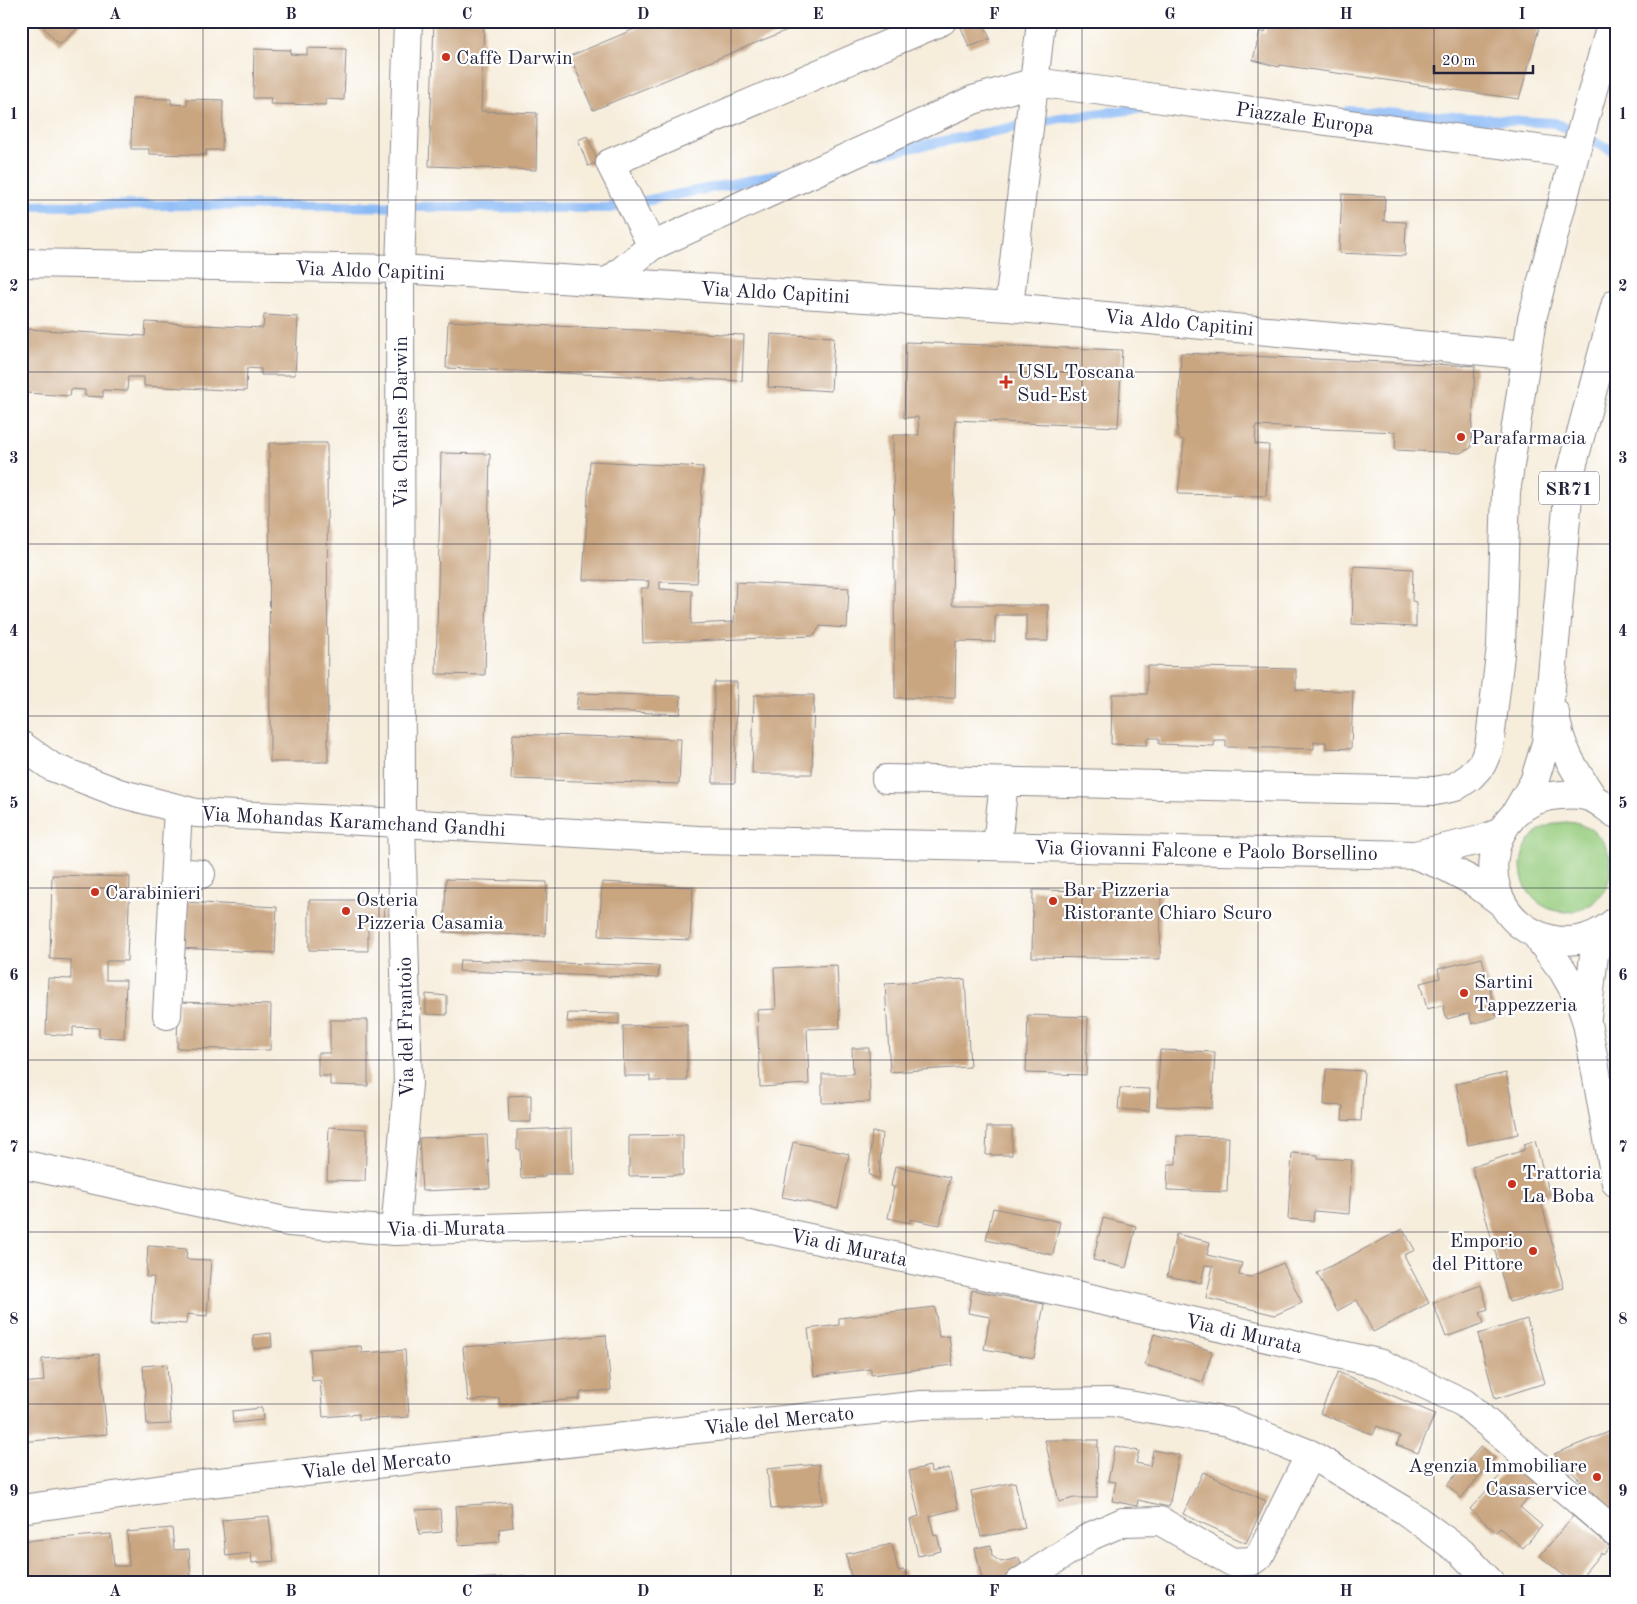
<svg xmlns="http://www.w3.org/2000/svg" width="1637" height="1604" viewBox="0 0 1637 1604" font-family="'Old Standard TT',serif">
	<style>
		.green { fill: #96cc7e; stroke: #5c775c }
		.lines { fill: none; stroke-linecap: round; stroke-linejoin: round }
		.stream { stroke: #8abaf6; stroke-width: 10 }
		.building { fill: #c9a580 }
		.minor-casing { stroke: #8c888b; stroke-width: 30 }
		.major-casing { stroke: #8c888b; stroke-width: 30 }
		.minor { stroke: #fff; stroke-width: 28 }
		.major { stroke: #fff; stroke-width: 28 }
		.grid { fill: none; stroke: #22223b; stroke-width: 1; stroke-opacity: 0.55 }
		.poi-dot { fill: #c8321e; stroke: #fff; stroke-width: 2 }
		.labels { text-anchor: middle; stroke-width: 4.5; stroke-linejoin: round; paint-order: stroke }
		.shield { fill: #fff; stroke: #646476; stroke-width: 1 }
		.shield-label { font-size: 19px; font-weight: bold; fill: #22223b }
		.poi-label { font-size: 20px; fill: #22223b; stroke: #fff; text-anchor: start }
		.street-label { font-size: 20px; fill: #22223b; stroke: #fff }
		.neatline { fill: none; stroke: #22223b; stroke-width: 2 }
		.grid-label { font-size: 16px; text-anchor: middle; font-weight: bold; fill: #22223b }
	</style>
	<rect width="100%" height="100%" fill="#fff"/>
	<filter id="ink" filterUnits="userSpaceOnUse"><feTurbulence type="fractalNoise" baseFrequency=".02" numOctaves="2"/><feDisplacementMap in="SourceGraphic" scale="10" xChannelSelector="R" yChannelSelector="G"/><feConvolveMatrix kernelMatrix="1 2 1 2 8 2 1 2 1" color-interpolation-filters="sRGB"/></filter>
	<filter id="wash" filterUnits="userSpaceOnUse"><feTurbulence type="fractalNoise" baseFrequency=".0096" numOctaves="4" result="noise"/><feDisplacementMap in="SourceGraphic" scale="20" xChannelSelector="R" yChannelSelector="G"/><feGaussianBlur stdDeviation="1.12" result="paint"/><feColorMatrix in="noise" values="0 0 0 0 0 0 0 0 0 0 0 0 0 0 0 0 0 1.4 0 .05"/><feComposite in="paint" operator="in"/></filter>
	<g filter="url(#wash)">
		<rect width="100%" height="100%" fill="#f6eddb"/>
		<path class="green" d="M1521 867a45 45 0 1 1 90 0a45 45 0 1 1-90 0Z"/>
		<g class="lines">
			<path class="stream" d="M1348,111l207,12 61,29
				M879,154l181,-36 86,-10
				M21,206l149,-1 439,3 178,-35"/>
		</g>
		<g id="blocks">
			<path class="building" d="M38,21h48l-27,24z
				M434,21h50l-3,90 56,2 -1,57 -107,-4z
				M654,21h155l-216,89 -23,-54z
				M977,21h6l7,18 -21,8 -8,-20z
				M1268,21h273l-22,78 -239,-34 -1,2 -26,-7 7,-29 5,2z
				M307,48l39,1 -2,51 -18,-1v6l-56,-1 1,-6h-18l1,-49 37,1 -1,4 17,1z
				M132,98l39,1v5l16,1v-6l36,1 -1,50h-16v5l-57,-1v-5h-18z
				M587,136l11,26 -10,4 -10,-26z
				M1342,194l43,2 -1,25 22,1 -1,34 -66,-3z
				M264,315l34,2 -3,58h-34v-6l-14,-1 -1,23 -102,-5v-9h-16l-1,14 -24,-1v7l-18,-1v-6l-14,-1 -1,7 -44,-3v-8h-5v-42h5l1,-14 118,7 1,-14 117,6z
				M448,321l296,14 -2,46 -296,-13z
				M771,334l63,3 -3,54 -63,-4z
				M906,342l216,8 -4,77 -163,-7 -3,185h96v36h-22v-26h-31v27l-39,-1 -1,57h-60l-2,-263h26l-1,-18 -14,1z
				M1181,353l294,13 -4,82 -11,5 -65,-3 1,-18 -140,-6 -1,18 14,1 -3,51 -88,-2 6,-53 -7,-5z
				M269,443h58l1,319h-58z
				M441,453l49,1 -5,221 -49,-1z
				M590,461l113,6 -6,116 -37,-1v7l32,2 -1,33 43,-2 2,-40 113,6 -2,40 -27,-2 -6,10 -171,7 -2,-55h7l1,-7 -66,-1z
				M1354,566l59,3 -1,32 4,1v25l-64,-3z
				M1147,666l149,3v21l57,1 -2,58 -25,-1v-6h-12v7l-88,-2v-7h-12v6l-55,-2v-6h-12v7l-36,-1 1,-50h35z
				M714,682h23l-2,101h-22z
				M578,693l103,3 -1,18 -104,-4z
				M754,695h60l-2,79h-60z
				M513,734l168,5 -2,45 -168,-5z
				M52,875l78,2 -3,84h-21v19h20l-2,58 -25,-1v-9l-26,-1v9l-27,-2 2,-56 23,1v-19l-21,-1z
				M446,879l101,3 -2,54 -101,-4z
				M602,882l91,5 -3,53 -91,-4z
				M1033,890l128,2 -1,67 -128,-2z
				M309,900h75l1,27 -17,1v23l-59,-1z
				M183,902l94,5 -2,46 -95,-5z
				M1482,958l15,59 -25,7 -3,-11 -22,6 -4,-14 -16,4 -7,-26 20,-5 -2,-9z
				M460,960l198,6h1l-1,12 -199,-7z
				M837,965l3,63 -33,1 2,55 -49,3 -3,-77 19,-1 -2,-41z
				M965,979l5,88 -80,5 -5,-88z
				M426,994l21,2v19l-21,-1z
				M178,1002l93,3 -1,45 -93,-2z
				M568,1013l51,1v10l-52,-2z
				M1028,1015l60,2 -2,58 -60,-2z
				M330,1020h38v66l-38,-1v-9h-12v-23h12z
				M687,1025v56h-37v-5h-26l-1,-50z
				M852,1048h17l1,54 -48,1v-29h31z
				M1160,1050l55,2 -3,56 -55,-2z
				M1326,1069l38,2 -3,50 -19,-1 1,-14 -19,-1z
				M1506,1073l12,61 -50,11 -12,-61z
				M1120,1088l30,1 -1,22 -31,-2z
				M531,1095v27h-22l-1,-26z
				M329,1127l38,2 -2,52 -38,-1z
				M987,1127h25v28h-26z
				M572,1128l1,46h-28v3l-24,1 -1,-29h-3v-19z
				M872,1132l10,1 -3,46 -10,-4z
				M487,1135l3,53 -68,3 -3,-53z
				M683,1135v40l-54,1v-40z
				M1177,1136l52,1 -2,55 -60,-2 1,-26h8z
				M1535,1141l15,54 -10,3 24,90 -55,14 -37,-135 52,-17v-5z
				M793,1142l56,12 -11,54 -56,-11z
				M1292,1153l26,2v3l34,2 -3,54 -35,-3 -1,10 -25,-2z
				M895,1166l55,11 -10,48 -30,-6v4l-22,-5 6,-31 -3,-1z
				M993,1208l67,14 -7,33 -67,-15z
				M1103,1218l33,8 -10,42 -33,-8z
				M1403,1229l12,21 -11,5 25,48 -56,29 -16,-32 -20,11 -20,-38z
				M1176,1234l34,8 -3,13 35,8 -3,12 12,2 32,-14 19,40 -27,12 -69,-17 7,-32 -8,-1 -4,18 -34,-7z
				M148,1246l39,3 -1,10 25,1 -4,56 -20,-2 -1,10 -35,-2 3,-45h-8z
				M1481,1285l7,24 -8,3 4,11 -38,14 -13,-34z
				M972,1290l72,14 -10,54 -50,-9 6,-32 -22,-4z
				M935,1307l4,30 10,-1 4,29 -82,10v-6l-57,7 -6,-47 31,-4v-7z
				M1527,1319l18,64 -50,16 -17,-65z
				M271,1333l1,14 -18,2 -1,-14z
				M1154,1334l58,17 -9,31 -58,-17z
				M606,1335l5,55 -30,2 -2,7 -80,6v-7l-31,3 -5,-54z
				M361,1346l1,7 43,-3 4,67 -50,3v-6l-36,3 -3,-37 -8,1 -2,-32z
				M99,1354l8,80 -86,8v-59l23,-2 -2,-22z
				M167,1364l4,60 -24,1 -4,-59z
				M1338,1372l97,42 -17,39 -21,-8 3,-9 -23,-10 -4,9 -53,-22z
				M262,1408l1,12 -30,3 -1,-12z
				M1616,1429v81l-4,2 -58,-58z
				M1045,1440h53l-1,58h-23l-15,4z
				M1115,1446l24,5 -3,12 14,3 3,-16 26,5 -10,52 -31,-7 -1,6 -25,-5 4,-19 -8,-1z
				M1481,1446l14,12 -34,40 -14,-13z
				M1514,1460l26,23 -20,24 22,19 -19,22 -23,-20 -4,4 -26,-23z
				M819,1464l4,40 -52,5 -4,-40z
				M930,1466l1,6 18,-4 9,41 -28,7 4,20 3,-1 4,16 -23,5 -8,-37 9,-3 -10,-45z
				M1203,1472l63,29 -20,42 -63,-29z
				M1015,1482l10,46 -44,9 -10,-46z
				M511,1502l2,25 -14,2 1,13 -41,3 -3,-39z
				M440,1509l2,23 -23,2 -3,-24z
				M269,1516l5,45 -22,2 -1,-10 -25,3 -4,-36z
				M1573,1516l37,31 -7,8 -2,-2 -25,30h-3l-33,-27z
				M172,1528l2,22 15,-1 2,30 -33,4h-111v-5l-23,2v3h-3v-42l90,-7 3,32h15l-2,-34z
				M892,1544l6,27 6,-1 2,13h-47v-3l-7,2 -6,-28z
				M991,1545l1,11 9,6 18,-4 4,14 -14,11h-26l-8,-35z
				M524,1576l1,7h-53v-4z"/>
		</g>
	</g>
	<g filter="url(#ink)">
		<use href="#blocks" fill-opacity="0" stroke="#8c888b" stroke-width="1"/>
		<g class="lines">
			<defs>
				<path id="minor" d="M652,246l-42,-83 332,-142
					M21,263l379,6 609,38 517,48
					M608,282l44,-36 321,-146 62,-18 540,72
					M1009,307l32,-286
					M21,745l31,22 67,26 77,20 205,10 297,17 717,15 65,-15 21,-8
					M886,779l549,12 20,-4 15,-10 12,-13 7,-16 12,-102 5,-154 26,-173 43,-165 37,-133
					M997,845l7,-63
					M1415,855l31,12 28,15 28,21
					M175,872l26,2
					M167,1015l11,-207
					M21,1164l268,58 106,9 217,-7h132l337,72 301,68 82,39 152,130
					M395,1231l13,-147 -7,-261 -1,-554 8,-248
					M1019,1583l72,-47 32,-14 37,-1 72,41 20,-1 8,-6 50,-101"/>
				<path id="major" d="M1555,713c4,34 20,58 39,86
					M1515,814l19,-32 12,-39 24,-269 46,-171
					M1616,814c-7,-4 -14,-11 -22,-15 -10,-5 -23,-5 -33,-4 -82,4 -94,122 -11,144 24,6 47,-2 66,-18
					M1536,935l27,36 16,28 8,24 29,160
					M1587,1017l7,-62 9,-23
					M21,1509l163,-23 244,-28 493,-53 190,-3 118,20 81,32 94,56 57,42 30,31"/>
			</defs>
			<use href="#minor" class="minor-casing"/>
			<use href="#major" class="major-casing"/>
			<use href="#minor" class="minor"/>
			<use href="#major" class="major"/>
		</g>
	</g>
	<path class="grid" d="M203,21v1562M379,21v1562M555,21v1562M731,21v1562M906,21v1562M1082,21v1562M1258,21v1562M1434,21v1562M21,200h1595M21,372h1595M21,544h1595M21,716h1595M21,888h1595M21,1060h1595M21,1232h1595M21,1404h1595"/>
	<g class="poi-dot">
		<circle cx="446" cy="57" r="5"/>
		<path d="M1003.5 374.5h5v5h5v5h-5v5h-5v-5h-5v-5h5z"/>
		<circle cx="1461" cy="437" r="5"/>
		<circle cx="95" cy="892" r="5"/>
		<circle cx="1053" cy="901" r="5"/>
		<circle cx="346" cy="911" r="5"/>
		<circle cx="1464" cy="993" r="5"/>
		<circle cx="1512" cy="1184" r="5"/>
		<circle cx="1533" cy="1251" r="5"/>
		<circle cx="1597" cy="1477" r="5"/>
	</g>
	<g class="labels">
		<rect class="shield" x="1539" y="471.5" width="60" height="33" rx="4"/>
		<g class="shield-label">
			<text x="1569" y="495">SR71</text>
		</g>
		<g class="poi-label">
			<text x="456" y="64">Caffè Darwin</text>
			<text x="1017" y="378">USL Toscana<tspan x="1017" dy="23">Sud-Est</tspan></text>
			<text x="1471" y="444">Parafarmacia</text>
			<text x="1063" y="896">Bar Pizzeria<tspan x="1063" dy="23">Ristorante Chiaro Scuro</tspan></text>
			<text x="105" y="899">Carabinieri</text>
			<text x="356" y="906">Osteria<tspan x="356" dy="23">Pizzeria Casamia</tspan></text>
			<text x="1474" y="988">Sartini<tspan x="1474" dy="23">Tappezzeria</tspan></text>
			<text x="1522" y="1179">Trattoria<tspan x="1522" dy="23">La Boba</tspan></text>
			<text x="1523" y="1247" text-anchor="end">Emporio<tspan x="1523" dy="23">del Pittore</tspan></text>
			<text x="1587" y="1472" text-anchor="end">Agenzia Immobiliare<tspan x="1587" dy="23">Casaservice</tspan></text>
		</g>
		<g class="street-label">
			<text transform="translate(1305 118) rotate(8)" y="7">Piazzale Europa</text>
			<text transform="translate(370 270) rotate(2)" y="7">Via Aldo Capitini</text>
			<text transform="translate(775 292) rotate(3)" y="7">Via Aldo Capitini</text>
			<text transform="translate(1179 322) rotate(5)" y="7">Via Aldo Capitini</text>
			<text transform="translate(400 422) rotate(-90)" y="7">Via Charles Darwin</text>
			<text transform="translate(353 821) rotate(3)" y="7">Via Mohandas Karamchand Gandhi</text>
			<text transform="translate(1206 850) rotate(1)" y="7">Via Giovanni Falcone e Paolo Borsellino</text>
			<text transform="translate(405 1027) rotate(-91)" y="7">Via del Frantoio</text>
			<text transform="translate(446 1228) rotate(-1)" y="7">Via di Murata</text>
			<text transform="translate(849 1247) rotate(12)" y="7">Via di Murata</text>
			<text transform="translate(1244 1333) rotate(13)" y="7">Via di Murata</text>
			<text transform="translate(779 1420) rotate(-6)" y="7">Viale del Mercato</text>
			<text transform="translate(376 1464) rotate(-6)" y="7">Viale del Mercato</text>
		</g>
	</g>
	<rect width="1637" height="1604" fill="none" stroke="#fff" stroke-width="55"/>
	<path d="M1434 65v8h99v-8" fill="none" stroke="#22223b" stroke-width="2.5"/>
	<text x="1442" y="65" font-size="15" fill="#22223b" stroke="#ffffff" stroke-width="4" paint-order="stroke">20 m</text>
	<rect x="28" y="28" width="1582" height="1548" class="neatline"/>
	<g class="grid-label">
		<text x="115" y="19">A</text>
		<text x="291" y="19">B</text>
		<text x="467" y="19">C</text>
		<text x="643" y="19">D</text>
		<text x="818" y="19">E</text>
		<text x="994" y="19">F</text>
		<text x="1170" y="19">G</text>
		<text x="1346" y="19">H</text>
		<text x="1522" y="19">I</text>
		<text x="14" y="119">1</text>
		<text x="1623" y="119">1</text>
		<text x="14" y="291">2</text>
		<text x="1623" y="291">2</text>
		<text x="14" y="463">3</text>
		<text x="1623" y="463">3</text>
		<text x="14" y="636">4</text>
		<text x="1623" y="636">4</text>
		<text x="14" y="808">5</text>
		<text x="1623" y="808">5</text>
		<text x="14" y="980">6</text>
		<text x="1623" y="980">6</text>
		<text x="14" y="1152">7</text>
		<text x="1623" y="1152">7</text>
		<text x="14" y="1324">8</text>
		<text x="1623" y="1324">8</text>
		<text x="14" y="1496">9</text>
		<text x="1623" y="1496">9</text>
		<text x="115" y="1596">A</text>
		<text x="291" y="1596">B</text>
		<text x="467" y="1596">C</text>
		<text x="643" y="1596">D</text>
		<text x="818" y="1596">E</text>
		<text x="994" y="1596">F</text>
		<text x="1170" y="1596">G</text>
		<text x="1346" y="1596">H</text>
		<text x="1522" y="1596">I</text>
	</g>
</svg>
